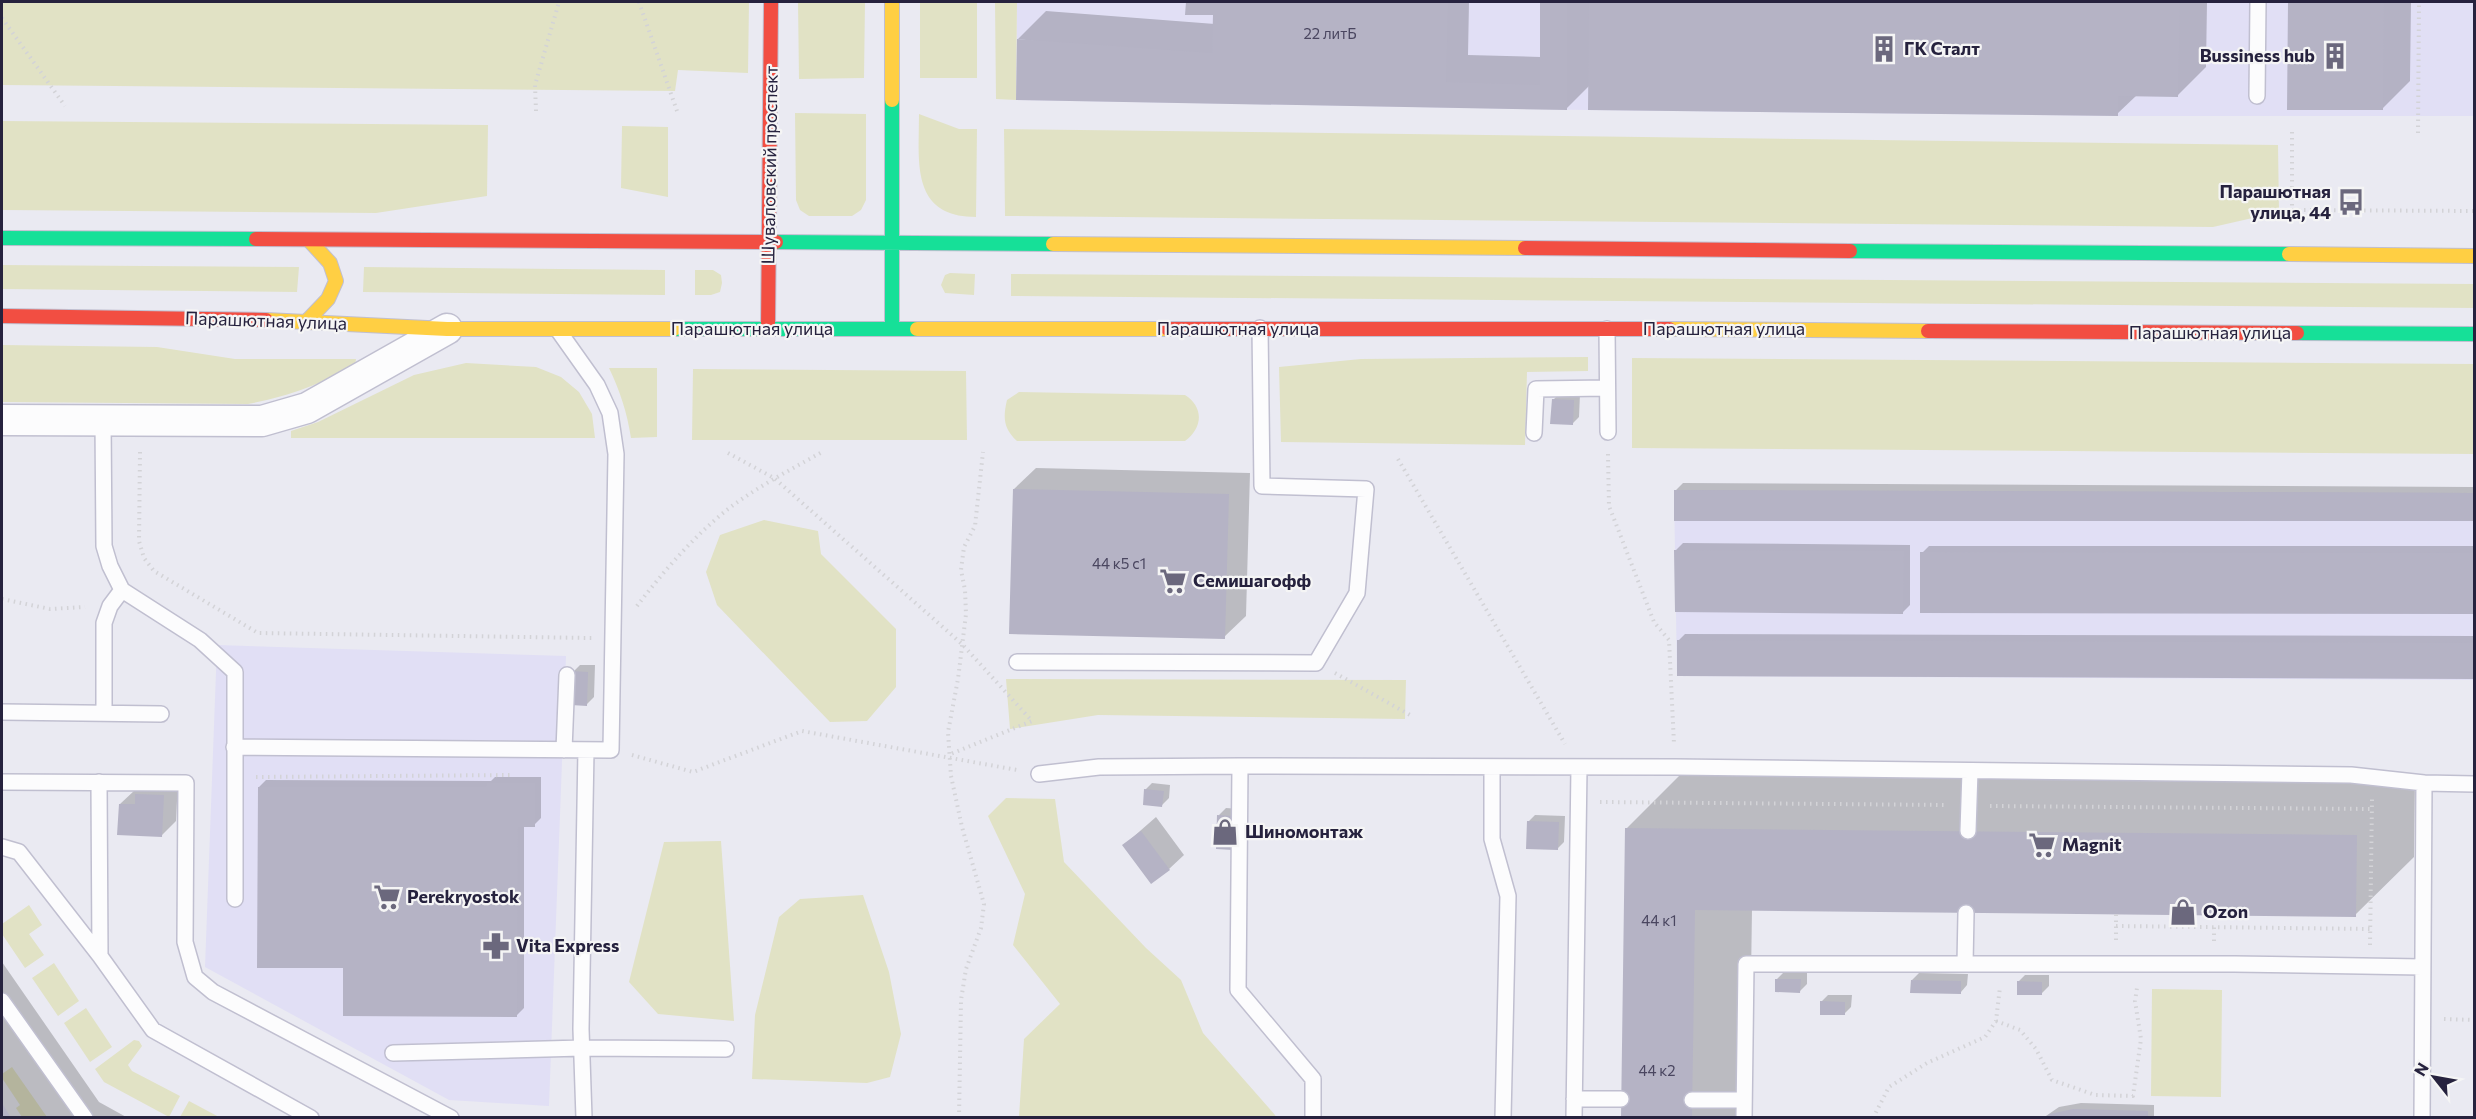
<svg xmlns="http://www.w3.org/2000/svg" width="2476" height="1119" viewBox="0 0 2476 1119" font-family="Commissioner,sans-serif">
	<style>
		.built { fill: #e1dff5 }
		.green { fill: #e1e2c5 }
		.shadow { fill: #0003 }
		.building { fill: #b5b3c5 }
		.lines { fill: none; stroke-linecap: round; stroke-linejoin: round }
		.lane-casing { stroke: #c0bfd0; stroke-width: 18 }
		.street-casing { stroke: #c0bfd0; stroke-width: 33 }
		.fast-casing { stroke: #c0bfd0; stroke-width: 16 }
		.slow-casing { stroke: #c0bfd0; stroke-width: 16 }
		.jam-casing { stroke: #c0bfd0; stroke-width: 16 }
		.path { stroke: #d3d3d7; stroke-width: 4; stroke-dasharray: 1.5 4.5; stroke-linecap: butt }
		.lane { stroke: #fcfcfd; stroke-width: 15 }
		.street { stroke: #fcfcfd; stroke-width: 30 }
		.fast { stroke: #16e098; stroke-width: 14 }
		.slow { stroke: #ffcf43; stroke-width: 14 }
		.jam { stroke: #f24e42; stroke-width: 14 }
		.labels { text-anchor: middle; stroke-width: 4.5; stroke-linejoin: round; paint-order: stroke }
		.number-label { font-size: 15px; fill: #4a4660 }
		.poi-label { font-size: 18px; font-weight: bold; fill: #26223e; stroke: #f5f5f5; text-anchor: start }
		.street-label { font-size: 18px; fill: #26223e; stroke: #f5f5f5 }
	</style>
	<rect width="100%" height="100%" fill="#eaeaf2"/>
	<path class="built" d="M1017,2h1457v114h-356l-530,-6 -572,-10z
		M1674,490l800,3v187l-797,-4z
		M217,645l349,11 -17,450 -100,-6 -244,-133z"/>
	<path class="green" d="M2,2h747l-1,71 -70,-3 -3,21 -673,-6z
		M798,2h67l-1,76 -65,1z
		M920,2h57v76h-57z
		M995,2h22l-1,98 -20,-1z
		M795,113l71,1v86l-5,10 -9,6h-43l-9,-6 -4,-10z
		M919,114l40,15h18l-1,88c-66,0 -57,-56 -57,-103z
		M2,121l486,4 -1,71 -111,17 -374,-3z
		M622,126l46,1v70l-47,-9z
		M1004,129l1274,16 1,67 -66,15 -1208,-11z
		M2,265l297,2 -2,25 -295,-3z
		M364,267l301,3v25l-302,-3z
		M695,270h18l8,5 1,8 -2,9 -9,3h-16z
		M950,273l25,1 -1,21 -29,-2 -4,-8 4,-10z
		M1011,274l1463,10v24l-1463,-12z
		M2,345l155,2 78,12h121l-1,7c-38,19 -65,30 -107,38l-246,-2z
		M1588,357v14l-61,1 -2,73 -244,-3 -2,-75 82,-8z
		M1632,358l842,6v90l-842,-6z
		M466,363l70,4 25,10 18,15 13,22 3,24h-304v-7l27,-9 96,-47z
		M609,368h48v69l-26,1c-4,-26 -11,-47 -22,-70z
		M693,369l273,2 1,69h-275z
		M1019,392l166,3c19,12 18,33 0,46h-168c-14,-13 -14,-24 -10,-41z
		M764,520l54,11 3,23 75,75v58l-29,34 -37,1 -113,-117 -11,-33 14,-37z
		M1006,679l400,1 -1,39 -307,-4 -88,14z
		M1006,798l49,1 9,63 82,86 35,32 22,53 72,82 1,2h-257l5,-78 36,-35 -47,-59 12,-51 -37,-78z
		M721,841l13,180 -76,-7 -29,-32 35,-140z
		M863,895l26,77 12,62 -11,43 -23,6 -115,-4 3,-64 24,-98 21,-18z
		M29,905l13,20 -13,9 15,21 -19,13 -23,-34v-10z
		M54,963l25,38 -21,15 -26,-38z
		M2152,989l70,1 -1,107 -70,-1z
		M86,1008l26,39 -22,15 -26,-39z
		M134,1040l5,1 3,5 -14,19 4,6 48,25 -11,21 -65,-35 -9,-13z
		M12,1067l35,50h-25l-6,-9 4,-3 -18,-27v-4z
		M189,1101l30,16h-39z"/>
	<path class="shadow" d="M1187,2h282l-1,53 73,2v-55h666l-1,65 -28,28h-41l-20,19 -528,-28 -22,22 -549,-69 28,-28 169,13v-10l-29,-1z
		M2290,2h121l-1,79 -28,28 -93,-1z
		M1560,393l20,1 -1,23 -7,7 -19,-24z
		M1036,468l214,5 -4,143 -22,21 -210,-148z
		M1683,483l791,4v33l-798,-1v-29z
		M1683,543l227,2v60l-7,7 -227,-62z
		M1929,546h545v66h-552v-59z
		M1685,634l789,2v41l-796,-3v-33z
		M580,665h15l-1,32 -7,7 -14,-32z
		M1684,771l731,6 -1,80 -59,58 -603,-6 -3,209h-127l4,-289z
		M495,777h46v41l-7,7h-10v183l-7,7 -173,-48 -85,-180 7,-7 225,1z
		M178,781l-2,40 -15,15 -41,-32 15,-14z
		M1152,783l18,2 -1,13 -7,7 -17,-15z
		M1226,808l14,1 -1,32 -20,-26z
		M1535,815l30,1 -1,26 -7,7 -29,-27z
		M1156,817l28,38 -15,14 -45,-24z
		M2,962l97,140 29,16h-126z
		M1783,973h24v11l-7,7 -24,-11z
		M1919,973l49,1 -1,11 -6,7 -49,-12z
		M2025,975h24v11l-7,7 -24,-11z
		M1828,995h24l-1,12 -7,7 -23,-12z
		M2081,1103l73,2v13h-111l16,-11z"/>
	<path class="building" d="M1186,2h262l-2,80 94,3v-83h27v108l-551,-10 1,-61 195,14 1,-38h-28z
		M1589,2h591l-2,95 -60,-1v20l-530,-6z
		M2288,2h96l-1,108h-96z
		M1552,399l22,1 -1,25 -23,-1z
		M1013,489l216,5 -4,145 -216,-5z
		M1674,490l800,3v28h-800z
		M1674,550l230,1 -1,63 -228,-2z
		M1920,552l554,1v61l-554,-1z
		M1677,640l797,3v36l-797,-3z
		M572,671l16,1 -1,34 -16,-1z
		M487,783h48v44h-17l-1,190 -174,-1v-48h-86l1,-181h228z
		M1144,789l20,2 -2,16 -19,-2z
		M135,794l29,1 -2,42 -45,-2 2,-31h16z
		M1217,815l17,1 -1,34 -17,-1z
		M1527,821l32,1 -1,28 -32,-1z
		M1625,828l732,7 -1,82 -661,-7 -3,208h-71z
		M1141,831l29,39 -19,14 -29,-39z
		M1775,979h26l-1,14 -25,-1z
		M1911,980l50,1v13l-51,-1z
		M2017,981l25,1v13h-25z
		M1820,1001l25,1v13h-25z
		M2,1103l9,15h-9z
		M2073,1109l75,2v7h-104l6,-4z"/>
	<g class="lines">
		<defs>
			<path id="lane" d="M2257,96l1,-94
				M1607,329l1,103
				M103,421l1,125 6,20 12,24 78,50 35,32v227
				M1534,433l2,-44 71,-1
				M1017,662l299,1 41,-70 9,-104 -104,-3 -2,-158
				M2,712l159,2
				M104,713v-90l6,-17 12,-16
				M234,747l377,3 5,-296 -6,-41 -13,-28 -39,-55
				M564,750l3,-75
				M1492,768v71l16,57 -5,222
				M1039,774l60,-7 141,-1
				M2,782l184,1 -1,159 10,35 18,15 238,126
				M1968,831l2,-60
				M2,847l17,5 81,104 -1,-174
				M100,956l53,74 158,88
				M1965,964l1,-51
				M2,1001l83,117
				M393,1053l189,-5 144,1
				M1574,1099h47
				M1692,1100h52
				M584,1118l-3,-89 5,-279
				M1313,1118v-39l-75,-89 2,-224 435,1 676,8 73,8
				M1574,1118l5,-350
				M1744,1118l2,-154h488l188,3
				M2422,1118l2,-335 50,1"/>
			<path id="street" d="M2,420l260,1 45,-13 140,-79"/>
			<path id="fast" d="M892,100v229
				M2,238l254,1
				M776,242l277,2
				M1850,251l439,3
				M674,329h243
				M2297,333l177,1"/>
			<path id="slow" d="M892,2v98
				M1053,244l472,4
				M2289,254l185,2
				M266,320l181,9h227
				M306,322l22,-23 8,-18 -6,-18 -21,-23
				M917,329h251
				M1669,329l259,2"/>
			<path id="jam" d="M256,239l520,3
				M1525,248l325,3
				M2,316l264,4
				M768,329l3,-327
				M1168,329h501
				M1928,331l369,2"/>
		</defs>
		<use href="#lane" class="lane-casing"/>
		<use href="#street" class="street-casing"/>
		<use href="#fast" class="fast-casing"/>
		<use href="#slow" class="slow-casing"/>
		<use href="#jam" class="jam-casing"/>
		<path class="path" d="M639,2l38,109
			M2,18l63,88
			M536,111l-1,-26 24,-83
			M2292,132v78l182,1
			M2418,133l1,-131
			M140,452l-1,89 5,17 10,13 104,62 334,5
			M728,453l46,25 188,166 70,77 -84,34
			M1608,454l1,52 45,116 15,18 5,104
			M1398,459l167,285
			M2,599l48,10 35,-2
			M637,606c26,-34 57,-70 91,-97 29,-22 62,-39 94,-57
			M1335,673l75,42
			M632,755l61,17 109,-41 215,39
			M256,777l257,-2
			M1600,802l346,3
			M1990,806l382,3
			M2116,926l254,3
			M2116,940v-26
			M2214,941v-14
			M2370,945l2,-146
			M2444,1019l30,1
			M1996,1021l24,9 16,19 16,31 43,15 38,1 8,-57 -6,-38 2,-13
			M959,1118l2,-118 5,-31 15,-41 3,-24 -22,-77 -11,-51 -3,-44 10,-53 8,-65 -1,-24 -4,-20 3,-23 11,-21 8,-74
			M1873,1118l16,-31 38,-24 58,-26 11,-16 4,-34"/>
		<use href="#lane" class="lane"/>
		<use href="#street" class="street"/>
		<use href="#fast" class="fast"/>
		<use href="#slow" class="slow"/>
		<use href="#jam" class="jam"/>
	</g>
	<defs>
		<symbol id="building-bare" viewBox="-9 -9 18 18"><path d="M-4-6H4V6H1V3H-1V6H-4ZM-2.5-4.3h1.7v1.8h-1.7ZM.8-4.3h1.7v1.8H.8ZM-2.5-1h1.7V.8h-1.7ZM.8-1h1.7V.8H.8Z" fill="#6b687d" stroke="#f5f5f5" stroke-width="2.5" paint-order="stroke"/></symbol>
		<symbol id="bus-bare" viewBox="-9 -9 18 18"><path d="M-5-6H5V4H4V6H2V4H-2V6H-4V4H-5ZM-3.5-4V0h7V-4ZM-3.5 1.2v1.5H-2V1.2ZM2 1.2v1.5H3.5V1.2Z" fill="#6b687d" stroke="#f5f5f5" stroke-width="2.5" paint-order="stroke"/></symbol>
		<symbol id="supermarket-bare" viewBox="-9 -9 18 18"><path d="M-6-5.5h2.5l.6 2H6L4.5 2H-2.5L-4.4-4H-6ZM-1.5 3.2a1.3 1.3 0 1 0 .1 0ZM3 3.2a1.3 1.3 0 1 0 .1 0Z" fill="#6b687d" stroke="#f5f5f5" stroke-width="2.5" paint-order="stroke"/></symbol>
		<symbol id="shop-bare" viewBox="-9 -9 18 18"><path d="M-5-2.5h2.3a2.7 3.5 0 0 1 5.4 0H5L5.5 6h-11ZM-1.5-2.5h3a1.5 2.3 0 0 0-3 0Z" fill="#6b687d" stroke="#f5f5f5" stroke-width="2.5" paint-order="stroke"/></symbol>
		<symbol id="pharmacy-bare" viewBox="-9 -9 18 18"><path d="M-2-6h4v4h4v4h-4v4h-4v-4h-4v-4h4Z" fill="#6b687d" stroke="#f5f5f5" stroke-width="2.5" paint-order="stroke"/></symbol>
	</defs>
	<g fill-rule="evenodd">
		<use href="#building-bare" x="1865" y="30" width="38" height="38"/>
		<use href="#building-bare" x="2316" y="37" width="38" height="38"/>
		<use href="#bus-bare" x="2332" y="183" width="38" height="38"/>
		<use href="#supermarket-bare" x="1154" y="562" width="38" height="38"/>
		<use href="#shop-bare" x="1206" y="813" width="38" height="38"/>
		<use href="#supermarket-bare" x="2023" y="826" width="38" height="38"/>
		<use href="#supermarket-bare" x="368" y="878" width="38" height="38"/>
		<use href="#shop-bare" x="2164" y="893" width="38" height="38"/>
		<use href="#pharmacy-bare" x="477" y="927" width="38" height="38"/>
	</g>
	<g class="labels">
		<g class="number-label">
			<text x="1330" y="39">22 литБ</text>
			<text x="1119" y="569">44 к5 с1</text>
			<text x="1659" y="926">44 к1</text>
			<text x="1657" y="1076">44 к2</text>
		</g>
		<g class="poi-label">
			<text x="1904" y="55">ГК Сталт</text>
			<text x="2315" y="62" text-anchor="end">Bussiness hub</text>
			<text x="2331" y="198" text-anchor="end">Парашютная<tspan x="2331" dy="21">улица, 44</tspan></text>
			<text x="1193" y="587">Семишагофф</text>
			<text x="1245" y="838">Шиномонтаж</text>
			<text x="2062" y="851">Magnit</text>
			<text x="407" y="903">Perekryostok</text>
			<text x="2203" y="918">Ozon</text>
			<text x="516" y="952">Vita Express</text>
		</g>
		<g class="street-label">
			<text transform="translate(770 165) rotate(-89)" y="6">Шуваловский проспект</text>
			<text transform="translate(266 321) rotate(2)" y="6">Парашютная улица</text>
			<text x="752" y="335">Парашютная улица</text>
			<text x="1238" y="335">Парашютная улица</text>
			<text x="1724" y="335">Парашютная улица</text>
			<text x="2210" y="339">Парашютная улица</text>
		</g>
	</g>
	<rect width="2476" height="1119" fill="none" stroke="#26223e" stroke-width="6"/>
	<g transform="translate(2434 1077) rotate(301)" stroke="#f5f5f5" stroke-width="4.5" paint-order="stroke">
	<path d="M0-4.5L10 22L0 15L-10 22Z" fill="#26223e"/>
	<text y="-9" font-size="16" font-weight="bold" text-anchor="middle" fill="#26223e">N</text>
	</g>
</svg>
